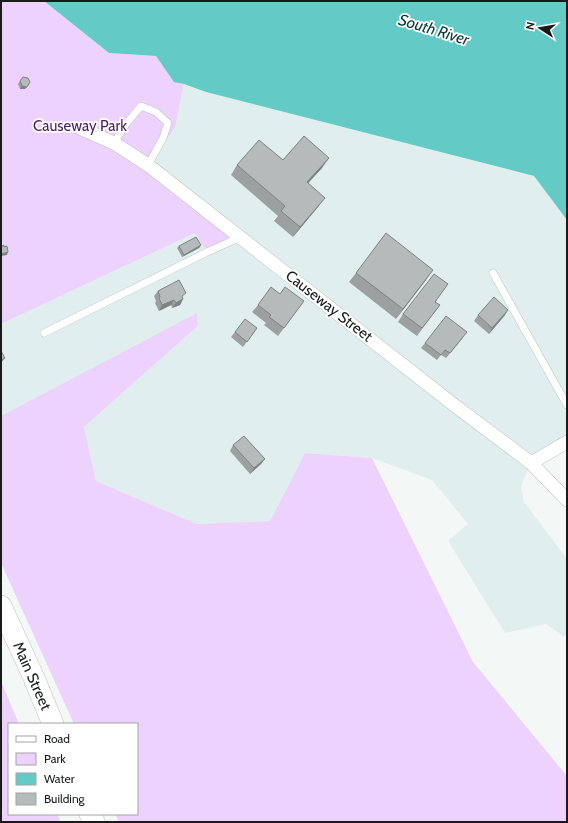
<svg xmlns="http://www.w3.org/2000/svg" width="568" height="823" viewBox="0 0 568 823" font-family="Cabin,sans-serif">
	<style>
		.built { fill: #e0efee }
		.green { fill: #edd2fe }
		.water { fill: #64cac6 }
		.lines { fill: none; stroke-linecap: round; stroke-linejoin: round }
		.lane-casing { stroke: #bec2c2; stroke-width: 8 }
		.street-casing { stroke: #bec2c2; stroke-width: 14 }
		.primary-casing { stroke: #bec2c2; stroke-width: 22 }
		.lane { stroke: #fff; stroke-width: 7 }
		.street { stroke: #fff; stroke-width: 13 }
		.primary { stroke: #fff; stroke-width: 21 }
		.wall { fill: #9ca0a0 }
		.shaded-wall { fill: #7f8282 }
		.building { fill: #b5baba; stroke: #7f8282 }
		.labels { text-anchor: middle; stroke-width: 3.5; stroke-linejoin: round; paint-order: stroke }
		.park-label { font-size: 15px; fill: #4f1e67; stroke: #fff }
		.street-label { font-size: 15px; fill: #191b1b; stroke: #fff }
		.water-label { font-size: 16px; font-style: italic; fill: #093b3a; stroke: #fff }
	</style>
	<rect width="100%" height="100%" fill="#f3f8f7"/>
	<path class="built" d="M184,84l22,8 328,84 33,44v222l-36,21 -8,18 -2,7 3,14 43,57v75l-3,3 -18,-13 -41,9 -57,-92 20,-17 -36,-44 -60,-22 -67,-5 -35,68 -73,3 -101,-43 -12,-54 114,-101 -1,-12 -196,102v-92l194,-91 45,4 -92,-72 27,-37z"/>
	<path class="green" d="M1,1h43l65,52 47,3 18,25 10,3 -9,44 -27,37 93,72 -34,15 -12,-19 -194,91z
		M197,313l1,13 -114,101 12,54 101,43 73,-3 35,-68 67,5 101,204 94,114v46h-448l-4,-8h22v-90h-63l-73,-161v-147z
		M1,681l18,43h-10v90h48l4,8h-60z"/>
	<path class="water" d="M44,1h523v219l-33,-44 -328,-84 -22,-8 -10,-2 -18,-26 -47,-3z"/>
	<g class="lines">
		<defs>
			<path id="lane" d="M114,143l12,-19 15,-18 15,6 12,11 -5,15 -15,27
				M493,273l74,132
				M44,333l163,-81 34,-15"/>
			<path id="street" d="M80,128l34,15 34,22 306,240 77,58 36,37
				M531,463l36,-21"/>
			<path id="primary" d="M1,606l33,72 19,46
				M90,814l4,8"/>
		</defs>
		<use href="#lane" class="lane-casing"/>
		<use href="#street" class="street-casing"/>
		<use href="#primary" class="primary-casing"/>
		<use href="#lane" class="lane"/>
		<use href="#street" class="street"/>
		<use href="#primary" class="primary"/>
	</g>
	<path class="wall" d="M23,77l2,12h-5l-2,-5z
		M283,160l39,8 -14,15 10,24 -25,30 -19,-16 4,-5 -47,-41 6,-10z
		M201,245l-2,3 -17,9 -5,-9 2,-2z
		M356,273l70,7 -30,39 -47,-37z
		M448,284l-13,18 5,3 -23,31 -19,-14 5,-8z
		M158,291l25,7v1l-3,6 -8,3 -1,-3 -12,6 -4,-8 1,-2 -2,-5z
		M258,305l40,4 -20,27 -14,-11 2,-2 -14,-11z
		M478,315h27l-16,19 -15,-13z
		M257,328l-14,19 -12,-10 4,-5z
		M463,338l-17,20 -5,-3 -4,5 -16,-12 4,-5z
		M233,445l32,14 -4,5 -11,10 -20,-23z"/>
	<path class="shaded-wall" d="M22,86l5,1 -2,2h-5z
		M329,158l-7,10 -22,24 7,-10z
		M325,198l-7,9 -25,30 7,-10z
		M201,245l-2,3 -17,9 2,-2z
		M8,252l-1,3 -6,1v-2z
		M433,270l-7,10 -30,39 7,-10z
		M183,299l-3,6 -8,3 4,-5z
		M174,300l-3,5 -12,6 3,-6z
		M508,310l-3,5 -16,19 3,-6z
		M5,358l-4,5v-3z
		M265,459l-4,5 -11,10 4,-6z"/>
	<path class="building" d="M23,77l5,1 2,4 -3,5 -5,-1 -2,-5z
		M304,136l25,22 -22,24 18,16 -25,29 -19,-16 4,-5 -48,-41 22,-25 24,20z
		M386,233l47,37 -30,39 -47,-36z
		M196,237l5,8 -17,10 -5,-9z
		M4,245v2l3,-1 1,6 -7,2v-6l1,-1v-1z
		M434,274l14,10 -13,18 5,3 -18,23 -19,-14z
		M179,280l7,13 -4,3 1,3 -7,4 -2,-3 -12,5 -3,-7 1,-1 -2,-6z
		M271,287l9,7 5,-7 19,14 -20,27 -15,-11 2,-2 -13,-10z
		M494,297l14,13 -16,18 -14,-13z
		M446,316l21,16 -17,21 -5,-3 -4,5 -16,-12z
		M245,319l12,9 -10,14 -12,-10z
		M1,351l4,7 -4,2z
		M244,436l21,23 -11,9 -21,-23z"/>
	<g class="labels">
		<g class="park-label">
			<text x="80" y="131">Causeway Park</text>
		</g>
		<g class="street-label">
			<text transform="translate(329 306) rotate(38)" y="5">Causeway Street</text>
			<text transform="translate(32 676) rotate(66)" y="5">Main Street</text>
		</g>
		<g class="water-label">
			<text transform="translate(434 29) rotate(17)" y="6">South River</text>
		</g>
	</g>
	<rect width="568" height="823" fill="none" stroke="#191b1b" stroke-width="4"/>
	<rect x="8" y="723" width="130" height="92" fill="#ffffff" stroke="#a3a4a4"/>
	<rect x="16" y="736" width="20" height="6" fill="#ffffff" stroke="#a3a4a4"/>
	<text x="44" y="743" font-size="12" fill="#191b1b">Road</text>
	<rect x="16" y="753" width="20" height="12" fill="#edd2fe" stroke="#a3a4a4"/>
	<text x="44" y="763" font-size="12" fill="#191b1b">Park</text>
	<rect x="16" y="773" width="20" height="12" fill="#64cac6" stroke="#a3a4a4"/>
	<text x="44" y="783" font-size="12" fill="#191b1b">Water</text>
	<rect x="16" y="793" width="20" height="12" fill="#b5baba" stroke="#a3a4a4"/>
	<text x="44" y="803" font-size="12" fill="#191b1b">Building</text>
	<g transform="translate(540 28) rotate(282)" stroke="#ffffff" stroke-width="3" paint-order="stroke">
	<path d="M0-3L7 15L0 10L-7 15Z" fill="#191b1b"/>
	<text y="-6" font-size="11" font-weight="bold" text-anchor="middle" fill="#191b1b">N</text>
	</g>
</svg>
